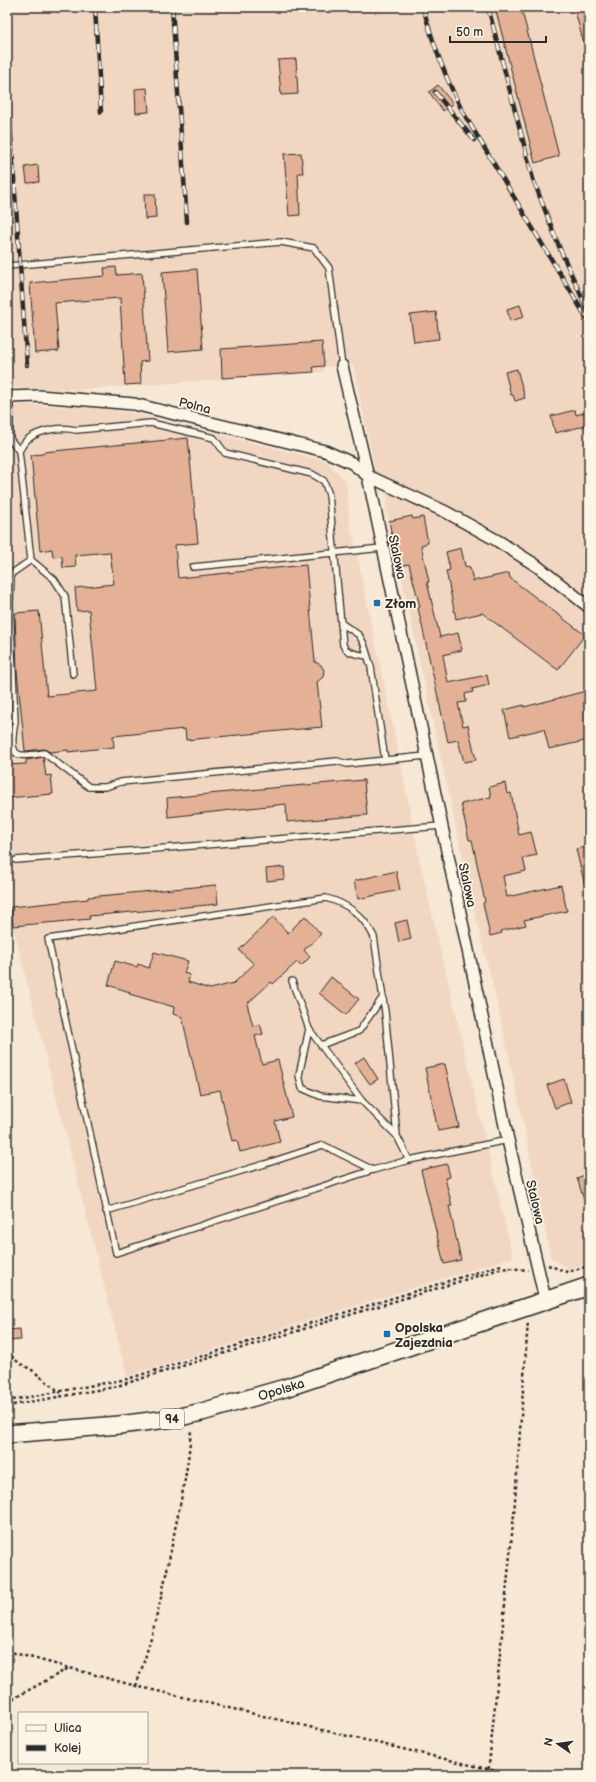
<svg xmlns="http://www.w3.org/2000/svg" width="596" height="1782" viewBox="0 0 596 1782" font-family="'Balsamiq Sans',sans-serif">
	<style>
		.built { fill: #f1d7c2 }
		.building { fill: #e4b197; stroke: #2b2b2b }
		.lines { fill: none; stroke-linecap: round; stroke-linejoin: round }
		.lane-casing { stroke: #2b2b2b; stroke-width: 8 }
		.street-casing { stroke: #2b2b2b; stroke-width: 14 }
		.primary-casing { stroke: #2b2b2b; stroke-width: 20 }
		.path { stroke: #2b2b2b; stroke-width: 2.5; stroke-dasharray: 3 3; stroke-linecap: butt }
		.lane { stroke: #fcf5e5; stroke-width: 5.5 }
		.street { stroke: #fcf5e5; stroke-width: 11 }
		.primary { stroke: #fcf5e5; stroke-width: 17 }
		.rail-casing { stroke: #2b2b2b; stroke-width: 4.5 }
		.rail { stroke: #fcf5e5; stroke-width: 3; stroke-dasharray: 9; stroke-linecap: butt }
		.poi-dot { fill: #1f6fb2; stroke: #fcf5e5; stroke-width: 1.5 }
		.labels { text-anchor: middle; stroke-width: 3.5; stroke-linejoin: round; paint-order: stroke }
		.shield { fill: #fcf5e5; stroke: #6a6863; stroke-width: 1 }
		.shield-label { font-size: 12px; font-weight: bold; fill: #2b2b2b }
		.street-label { font-size: 13px; fill: #2b2b2b; stroke: #fcf5e5 }
		.poi-label { font-size: 13px; font-weight: bold; fill: #2b2b2b; stroke: #fcf5e5; text-anchor: start }
	</style>
	<rect width="100%" height="100%" fill="#f7e7d5"/>
	<filter id="ink" filterUnits="userSpaceOnUse"><feTurbulence type="fractalNoise" baseFrequency=".025" numOctaves="2"/><feDisplacementMap in="SourceGraphic" scale="8" xChannelSelector="R" yChannelSelector="G"/><feConvolveMatrix kernelMatrix="1 2 1 2 8 2 1 2 1" color-interpolation-filters="sRGB"/></filter>
	<g filter="url(#ink)">
		<path class="built" d="M7,7h582v1255l-20,7 -18,-11 -27,-132 -28,-128 -19,-75 -91,-415 2,-10 -12,-24 -23,-109 -29,2v5l-248,18 -69,-3z
			M7,404l85,4 31,3 203,50 20,20 5,53 2,1 49,235 19,97 92,390 -386,119 -120,-473z"/>
		<path class="building" d="M495,7h26l38,149 -24,7z
			M574,7h15v45h-3z
			M296,59l2,35 -17,1 -3,-35z
			M438,85l15,19 -10,7 -14,-19z
			M147,88l2,24 -13,1 -1,-24z
			M301,153l2,20h-5l2,42 -11,1 -5,-62z
			M38,165l1,17 -12,1 -2,-16z
			M144,194h11l1,24 -11,1z
			M116,267l1,8 25,-2 6,88 -8,1 1,22 -16,1 -5,-87 -65,5 4,48 -24,2 -5,-70 75,-7 -1,-8z
			M197,269l6,80 -35,3 -6,-80z
			M520,305l4,12 -14,4 -3,-12z
			M436,312l3,27 -25,3 -4,-27z
			M322,342l2,24 -11,1 1,5 -92,6 -1,-29z
			M517,369l8,29 -10,3 -2,-6h-2l-6,-23z
			M575,410l1,5 11,-3 2,13 -34,8 -4,-17z
			M188,438l10,105 -23,2 3,33 128,-13 9,97 6,3 3,5 -1,7 -6,5 5,45 -136,13 -1,-11 -72,7 1,11 -46,5v-2l-18,2 -6,-3 -19,2 -8,-80 -2,-58 24,-2 8,85 50,-5 -8,-81 -12,1 -2,-23 39,-4 -4,-32 -35,3 1,12 -13,1 -1,-12 -9,1 -1,-8 -12,2 -9,-96 12,-1v-2z
			M412,516l1,3 10,-2 5,26 -7,2 8,37h-2l13,55 18,-4 4,17 -19,5 5,28 39,-8 2,10 -17,4 1,3 -8,2 1,8 -8,1 5,23 5,-1 8,35 -12,2 -6,-22 -10,2 -30,-134 2,-1 -11,-43 -11,3 -9,-46z
			M461,548l4,18 5,1 3,14 36,-8 1,5 75,57 -27,35 -76,-57 -26,6 -10,-48 4,-1 -4,-18z
			M586,691l3,11v38l-40,9 -5,-20 -34,8 -6,-27 20,-5v2z
			M43,757l3,19 5,-1 2,19 -46,4v-33l19,-1v-4z
			M364,780l3,35 -80,7 -1,-18 -118,13 -1,-19 104,-10z
			M505,783l2,11 4,-1 8,42 12,-3 6,23 -14,3 3,13 -23,5 4,21 54,-12 6,26 -43,9 2,5 -25,6 1,2 -12,3 -7,-33 2,-1 -13,-62h-3l-8,-36 30,-7 -2,-10z
			M589,846v39l-4,1 -9,-37z
			M284,867l1,12 -18,2 -1,-12z
			M396,871l4,19 -42,9 -4,-18z
			M216,885l2,19 -129,12 1,3 -77,7 -2,-19 77,-8v-2z
			M305,916l16,18 -17,16 6,7 -9,9 -4,-4 -24,22 -2,-2 -24,22 6,22 7,-2 3,10 -8,2 7,28 16,-4 14,57 -17,4 5,21 -40,10 -3,-12 -5,1 -12,-51 -20,4 -18,-77 -9,-3 1,-7 -45,-13 1,-2 -22,-7 7,-24 22,6 1,-3 11,4 5,-16 34,9 -4,12 6,2 -2,7 22,7 24,-6 20,-19 -15,-14 34,-33 15,16z
			M407,920l4,19 -12,3 -4,-19z
			M331,977l28,22 -13,16 -27,-22z
			M364,1057l14,22 -8,5 -15,-21z
			M445,1064l14,63 -21,4 -13,-63z
			M564,1079l7,23 -16,6 -8,-23z
			M447,1164l3,13 -5,1 7,28h-3l12,54 -17,4 -23,-94z
			M589,1173v36h-2l-10,-31z
			M20,1329l1,11 -13,1 -1,-11z"/>
		<g class="lines">
			<defs>
				<path id="lane" d="M7,266l274,-24 33,6 15,20 13,98
					M10,397v42l9,12
					M31,560l-20,14 -1,31 5,116c-1,8 -7,33 6,34 7,1 16,-1 23,-2l45,34h16l16,-5 216,-21 10,3 38,-4 -14,-93 -7,-23 -5,-9 -18,-12
					M193,567l189,-19
					M73,674l-8,-78 -11,-17 -23,-19 -12,-109c3,-4 5,-9 9,-12 12,-9 34,-13 48,-9l75,-7 63,15 11,15 87,21 12,7 5,14 14,150c4,9 15,9 24,11
					M385,760l41,-4
					M16,860l425,-34
					M292,981l17,48 53,72 35,35
					M309,1029l-10,46 3,13 18,8 42,5
					M321,1045l38,-14 24,-34
					M409,1160l-12,-24 -12,-124 -11,-75c-10,-21 -25,-33 -48,-39l-278,41 68,314 257,-83 36,-10 99,-20
					M106,1211l159,-47 58,-19 50,25"/>
				<path id="street" d="M342,366l26,110 140,664 37,159
					M7,397l32,-1 95,8 191,47 27,12 16,13 78,36 52,29 39,25 52,41"/>
				<path id="primary" d="M7,1434l112,-9 56,-7 27,-6 83,-24 304,-102"/>
			</defs>
			<use href="#lane" class="lane-casing"/>
			<use href="#street" class="street-casing"/>
			<use href="#primary" class="primary-casing"/>
			<path class="path" d="M548,1265l19,7 22,-6
				M7,1352l12,11 13,7 29,23
				M7,1401l120,-22 374,-114
				M7,1406l107,-19 386,-118 9,-1 19,2
				M7,1651l129,35 377,89
				M136,1686c18,-52 29,-103 39,-157 7,-33 14,-66 16,-100
				M7,1702l62,-34
				M488,1775l26,-261 14,-193"/>
			<use href="#lane" class="lane"/>
			<use href="#street" class="street"/>
			<use href="#primary" class="primary"/>
			<defs>
				<path id="rail" d="M95,7l6,105
					M172,7l15,215
					M423,7c10,37 23,73 41,107l125,208
					M488,7l45,172 27,70 29,64
					M7,77l20,288
					M435,92l39,48"/>
			</defs>
			<use href="#rail" class="rail-casing"/>
			<use href="#rail" class="rail"/>
		</g>
	</g>
	<g class="poi-dot">
		<rect x="373" y="599" width="8" height="8" rx="2"/>
		<rect x="383" y="1330" width="8" height="8" rx="2"/>
	</g>
	<g class="labels">
		<rect class="shield" x="160" y="1409" width="24" height="20" rx="3"/>
		<g class="shield-label">
			<text x="172" y="1423">94</text>
		</g>
		<g class="street-label">
			<text transform="translate(195 405) rotate(14)" y="5">Polna</text>
			<text transform="translate(398 557) rotate(78)" y="5">Stalowa</text>
			<text transform="translate(468 885) rotate(78)" y="5">Stalowa</text>
			<text transform="translate(536 1202) rotate(77)" y="5">Stalowa</text>
			<text transform="translate(281 1389) rotate(-17)" y="5">Opolska</text>
		</g>
		<g class="poi-label">
			<text x="385" y="608">Złom</text>
			<text x="395" y="1332">Opolska<tspan x="395" dy="15">Zajezdnia</tspan></text>
		</g>
	</g>
	<rect width="596" height="1782" fill="none" stroke="#fcf5e5" stroke-width="24"/>
	<rect x="12" y="12" width="572" height="1758" fill="none" stroke="#2b2b2b" stroke-width="1.5" filter="url(#ink)"/>
	<rect x="18" y="1712" width="130" height="52" fill="#fcf5e5" stroke="#a8a49b"/>
	<rect x="26" y="1725" width="20" height="6" fill="#fcf5e5" stroke="#a8a49b"/>
	<text x="54" y="1732" font-size="12" fill="#2b2b2b">Ulica</text>
	<rect x="26" y="1745" width="20" height="6" fill="#2b2b2b" stroke="#a8a49b"/>
	<text x="54" y="1752" font-size="12" fill="#2b2b2b">Kolej</text>
	<g transform="translate(558 1744) rotate(283)" stroke="#fcf5e5" stroke-width="3" paint-order="stroke">
	<path d="M0-3L7 15L0 10L-7 15Z" fill="#2b2b2b"/>
	<text y="-6" font-size="11" font-weight="bold" text-anchor="middle" fill="#2b2b2b">N</text>
	</g>
	<path d="M450 36v6h96v-6" fill="none" stroke="#2b2b2b" stroke-width="2"/>
	<text x="456" y="36" font-size="12" fill="#2b2b2b" stroke="#fcf5e5" stroke-width="3" paint-order="stroke">50 m</text>
</svg>
